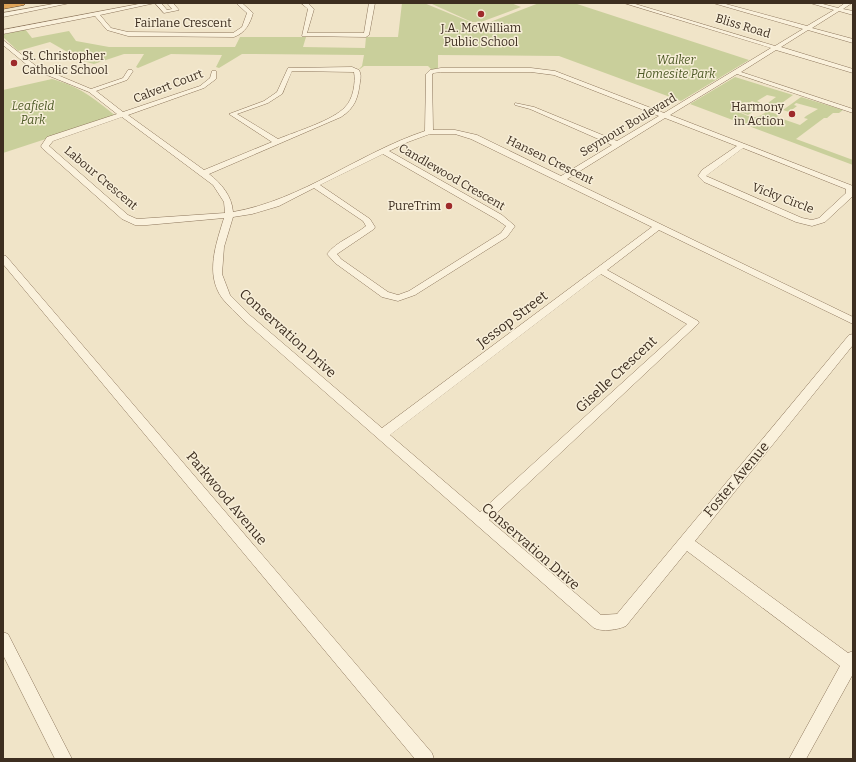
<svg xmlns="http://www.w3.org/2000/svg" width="856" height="762" viewBox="0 0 856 762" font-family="Bitter,serif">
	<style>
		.green { fill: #c9cf9b }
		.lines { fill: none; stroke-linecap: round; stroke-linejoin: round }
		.street-casing { stroke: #8d765c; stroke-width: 1 }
		.highway-casing { stroke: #5b4430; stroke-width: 1 }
		.street { fill: #faf1dc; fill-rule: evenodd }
		.highway { fill: #e0a458; fill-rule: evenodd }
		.poi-dot { fill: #9e2a2b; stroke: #f7eed8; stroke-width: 1.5 }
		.labels { text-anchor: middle; stroke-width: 3; stroke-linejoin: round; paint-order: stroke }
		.far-street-label { font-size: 12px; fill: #3d2e20; stroke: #f7eed8 }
		.far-poi-label { font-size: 12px; fill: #3d2e20; stroke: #f7eed8; text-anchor: end }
		.far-park-label { font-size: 12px; font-style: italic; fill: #4d5a26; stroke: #f7eed8 }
		.street-label { font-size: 14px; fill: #3d2e20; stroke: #f7eed8 }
	</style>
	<rect width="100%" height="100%" fill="#f0e4c8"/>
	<path class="green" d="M402,3h22l56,23 59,-23h35l175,57 -68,41 -122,-45 -121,-1v13l-6,2 -4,-4h-64l-4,3h-1l3,-3 2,-11 -122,-1 -23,14 -3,-1 6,-12 -51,-1 -33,14 -2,-1 8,-13h-20l-30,10 -11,-3 -33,-19 -32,9 -15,-14 1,-3 21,-5 7,9 37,-7 7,10 33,6h126l5,-10h66l-3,10 62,1 1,-11h32z
		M435,3h76l10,4 -40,15h-9l-40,-18z
		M735,77l58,18 -18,13 -7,-5 8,-6 -9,-2 -10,6 4,2 -2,1 -7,-3 -3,2 -4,-1 -9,5 1,1 6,-4 11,4v3l-6,4 -8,-3 2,-2 -4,-2 3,2 -3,2c15,6 16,8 30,-1l11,4 -2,2 23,8 8,-6 -4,-1 2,-2 12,-7 -22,-6 -2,2 3,1 -8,6 -6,-2 18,-13 42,13 -4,3h-6l-6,5h-3l-28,21 57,21v5l-163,-61z
		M52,79c29,8 41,19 64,37l-113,37v-63z"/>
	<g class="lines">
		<defs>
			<path id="street" d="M59,3h11l-67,14v-4z
				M144,3h11l-55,12 11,13 17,4 105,1 9,-6 5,-14 -11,-10h6l11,10c-3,11 -8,20 -19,24l-106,-1 -21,-6 -12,-14 -92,18v-4z
				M155,3h6l6,7 5,-1 -5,-6h6l6,7 -15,3z
				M301,3h7l6,6 -7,24h57l5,-30h6l-6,32 -3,2 -64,-1 6,-27z
				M624,3h8l143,43 28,-17 -90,-26h9l85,23 27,-16 -24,-7h9l19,5 7,-5h7l-9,6 10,2v4l-14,-4 -27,17 41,11v4l-45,-13 -27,17 72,22v4l-77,-23 -35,22 112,37v4l-116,-39 -67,41 183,71v10l-28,26 -13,4 -16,-4 -92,-40 -6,-6 4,-6 35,-24 -72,-28 -98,61 286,138v7l-194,-94 -52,40 91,51 1,2 -210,197 112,95 16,-1 232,-279 4,-1v11l-158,196 153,112 5,-2v23l-47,85h-17l51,-93 -153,-115 -61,75c-9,4 -23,6 -32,2l-351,-308c-6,-7 -15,-14 -21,-22 -17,-24 -6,-54 2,-80l-77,7h-12l-13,-6 -80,-71 -1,-2 6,-9 70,-23 -28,-22 -57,-23 -29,-24v-5l33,26 55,23 32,-11 5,-8h4l1,1 -6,9 -31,11 27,21 77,-26 10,-8 2,-7h4v8l-12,9 -76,27 76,55 68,-28 -43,-28 35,-13 13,-9 11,-24 64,-1 7,3c2,4 2,7 1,12 -2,16 -5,26 -19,35l-132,57c12,9 23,22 24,38 69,-12 126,-59 192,-81l1,-57 4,-4 11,-2h90l24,3 109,42 107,-65zM292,71l62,1c2,10 -1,28 -9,35 -11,13 -50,25 -67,32l-41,-25 31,-11 14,-9zM441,72h90l23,3 105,41 -42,25 -83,-34 -19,-4v2l15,4 82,36 -51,31 -84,-41 -22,-5h-22l-1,-56 2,-1zM122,117l91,68 11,17 1,11 -88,6 -9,-4 -79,-69 4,-5zM430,134h25l16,5 181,88 -270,201 -131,-112 -21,-21 -8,-21 2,-27 9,-30 19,-3 27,-8 35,-18 49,33 3,5c-12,10 -29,15 -39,28l8,9 47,34 16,4 17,-6 92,-58 8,-11 -13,-11 -113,-64 19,-9zM743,148l93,37 10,4v4l-27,25 -7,2 -10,-2 -96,-42zM383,154l113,65 10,7 -5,7 -92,58 -11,4 -10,-3 -47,-33 -4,-5 37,-25 1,-2 -5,-8 -50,-34zM601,274l86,50 -207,188 -90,-77z
				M3,255l3,1 426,497 2,6h-19l-412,-495z
				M3,632l5,2 64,125h-17l-52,-104z"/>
			<path id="highway" d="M3,3h23l-2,2 -21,4z"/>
		</defs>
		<use href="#street" class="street-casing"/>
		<use href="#highway" class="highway-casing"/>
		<use href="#street" class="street"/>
		<use href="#highway" class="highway"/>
	</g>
	<g class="poi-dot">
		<circle cx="481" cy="14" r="4"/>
		<circle cx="14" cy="63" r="4"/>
		<circle cx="792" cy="114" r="4"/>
		<circle cx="449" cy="206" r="4"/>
	</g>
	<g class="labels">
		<g class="far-street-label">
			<text x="183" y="27">Fairlane Crescent</text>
			<text transform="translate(743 26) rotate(17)" y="4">Bliss Road</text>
			<text transform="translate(168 86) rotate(-21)" y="4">Calvert Court</text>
			<text transform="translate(628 125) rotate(-31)" y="4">Seymour Boulevard</text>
			<text transform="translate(550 160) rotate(26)" y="4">Hansen Crescent</text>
			<text transform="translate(452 177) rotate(30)" y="4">Candlewood Crescent</text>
			<text transform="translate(101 178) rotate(40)" y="4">Labour Crescent</text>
			<text transform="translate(783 198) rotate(21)" y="4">Vicky Circle</text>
		</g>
		<g class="far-poi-label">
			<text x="481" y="32" text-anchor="middle">J.A. McWilliam<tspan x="481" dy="14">Public School</tspan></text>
			<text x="22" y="60" text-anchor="start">St. Christopher<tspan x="22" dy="14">Catholic School</tspan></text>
			<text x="784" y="111">Harmony<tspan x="784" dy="14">in Action</tspan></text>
			<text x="441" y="210">PureTrim</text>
		</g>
		<g class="far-park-label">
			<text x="676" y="64">Walker<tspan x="676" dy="14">Homesite Park</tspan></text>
			<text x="33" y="110">Leafield<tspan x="33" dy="14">Park</tspan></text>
		</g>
		<g class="street-label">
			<text transform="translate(512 319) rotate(-37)" y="5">Jessop Street</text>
			<text transform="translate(288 333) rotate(42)" y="5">Conservation Drive</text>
			<text transform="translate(616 374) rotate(-43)" y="5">Giselle Crescent</text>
			<text transform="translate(736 479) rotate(-50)" y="5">Foster Avenue</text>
			<text transform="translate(227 498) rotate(50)" y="5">Parkwood Avenue</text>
			<text transform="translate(531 546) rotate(41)" y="5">Conservation Drive</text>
		</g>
	</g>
	<rect width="856" height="762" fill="none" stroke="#3d2e20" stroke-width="8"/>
</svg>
